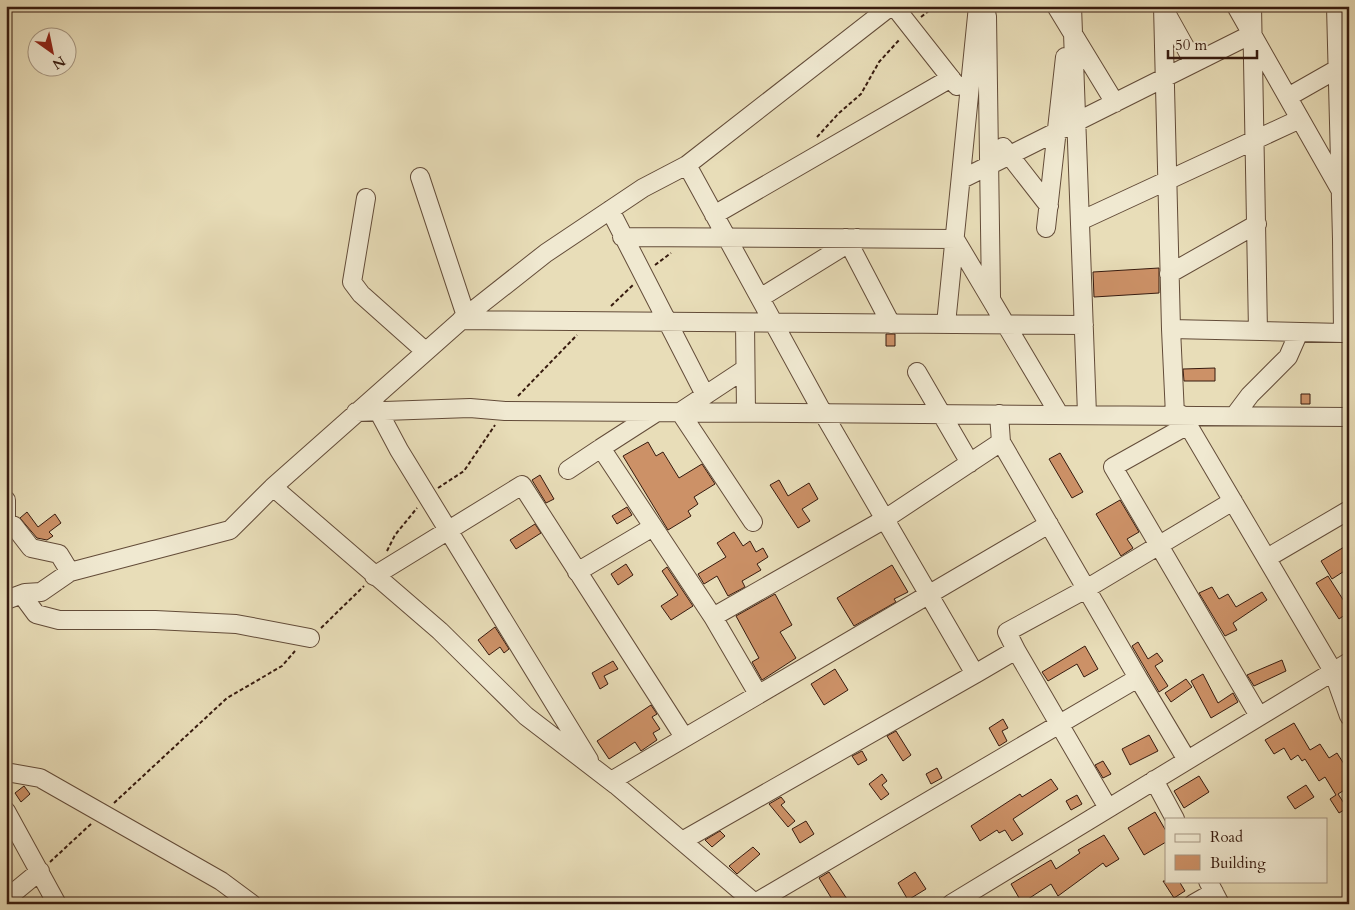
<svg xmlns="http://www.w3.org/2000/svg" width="1355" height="910" viewBox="0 0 1355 910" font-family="Cardo,serif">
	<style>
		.building { fill: #cc9167; stroke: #371b0f }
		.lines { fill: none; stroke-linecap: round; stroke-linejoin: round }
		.minor-casing { stroke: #634c39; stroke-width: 20 }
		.path { stroke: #371b0f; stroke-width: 2; stroke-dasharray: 4 2.5; stroke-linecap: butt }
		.minor { stroke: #f0e9d1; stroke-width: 18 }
	</style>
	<rect width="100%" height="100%" fill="#e8ddb8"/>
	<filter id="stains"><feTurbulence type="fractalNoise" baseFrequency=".004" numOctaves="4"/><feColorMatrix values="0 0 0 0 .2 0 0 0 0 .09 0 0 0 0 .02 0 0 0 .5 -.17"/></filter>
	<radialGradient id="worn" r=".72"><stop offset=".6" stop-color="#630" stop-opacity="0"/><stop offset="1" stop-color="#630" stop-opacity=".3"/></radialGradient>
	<path class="building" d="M1159,268v25l-65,4 -1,-25z
		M886,334h9v12h-9z
		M1215,368v13h-31l-1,-12z
		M1301,394h9v10h-9z
		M648,442l8,14 7,-4 16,26 23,-14 13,20 -21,13 4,7 -10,7 3,5 -23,14 -45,-74z
		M1060,453l23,39 -11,6 -23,-39z
		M540,475l14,24 -8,4 -14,-23z
		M779,480l9,16 21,-13 9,16 -16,10 8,12 -12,7 -28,-43z
		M1120,500l19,32 -12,7 6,9 -12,8 -25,-42z
		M627,507l5,8 -15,9 -5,-8z
		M27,512l11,15 17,-13 6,9 -12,9 4,4 -6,4 -10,-2 -17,-20z
		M535,524l6,9 -25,16 -6,-9z
		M734,532l9,14 7,-5 6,11 7,-4 5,9 -11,7 4,6 -19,11 3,6 -17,9 -11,-20 -13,8 -6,-10 28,-17 -9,-14z
		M1349,544v24l-17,11 -11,-18z
		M626,564l7,11 -15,10 -7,-11z
		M892,565l16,27 -14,7 2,3 -42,24 -17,-28z
		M667,567l26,39 -22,14 -10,-14 17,-11 -16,-24z
		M1328,576l21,33v3l-10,7 -23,-36z
		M1212,587l7,12 9,-5 8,13 26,-15 5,8 -34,23 4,7 -12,6 -26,-43z
		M775,594l17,31 -12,7 16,26 -34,22 -10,-18 7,-4 -23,-42z
		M495,627l14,22 -5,4 -4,-6 -11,8 -11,-15z
		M1138,642l10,17 9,-6 6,8 -8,5 13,20 -9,6 -27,-46z
		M1085,646l13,23 -14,8 -7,-13 -29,17 -6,-9z
		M1282,660l4,11 -32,15 -7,-11z
		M613,661l5,8 -14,7 4,8 -8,5 -8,-16z
		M835,669l13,21 -24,15 -13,-21z
		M1203,674l15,29 15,-10 5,9 -27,16 -20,-37z
		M1186,679l6,8 -21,15 -6,-9z
		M651,705l6,9 -5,3 8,12 -7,4 4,7 -16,11 -6,-9 -26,17 -12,-18z
		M1003,719l5,9 -6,3 5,10 -8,5 -10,-18z
		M1294,723l16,27 10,-6 9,14 8,-5 7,11 5,-3v26l-11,7 9,14 -8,5 -9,-14 6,-4 -11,-18 -6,4 -14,-22 -3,2 -4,-6 -7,5 -7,-12 -10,6 -9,-14z
		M896,731l15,24 -8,6 -16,-25z
		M1149,735l9,16 -28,14 -8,-16z
		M862,751l5,9 -9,5 -6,-9z
		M1103,761l8,13 -8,4 -8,-13z
		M937,768l5,10 -11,6 -5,-10z
		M882,774l5,7 -5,4 7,9 -8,6 -12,-16z
		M1199,776l10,16 -25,16 -10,-17z
		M1051,779l7,10 -45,30 10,15 -11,7 -7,-11 -6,3 -2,-3 -17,11 -9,-15 49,-32 2,3z
		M1306,785l8,12 -19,12 -8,-12z
		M24,786l6,8 -9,8 -6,-9z
		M1077,795l5,9 -11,6 -5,-9z
		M781,797l4,5 -4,3 14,16 -7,6 -19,-23z
		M1155,812l11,19v11l-22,13 -16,-27z
		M806,821l8,13 -14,9 -8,-14z
		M720,831l5,5 -13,11 -7,-7z
		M1104,835l15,24 -13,8 -3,-4 -45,33 -7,-12 -29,19 -11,-19 40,-24 5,9 24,-16 -2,-3z
		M753,847l7,7 -23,20 -8,-8z
		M829,872l18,27 -7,5h-5l-16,-26z
		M915,872l11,17 -18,11 -10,-17z
		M1163,881h16l6,10 -11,7z"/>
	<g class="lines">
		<defs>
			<path id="minor" d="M894,6l63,80
				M1056,6l59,97
				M1072,6l15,408
				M1163,6l8,323
				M1236,6l105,185
				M1252,6l6,325
				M1336,6l6,233
				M1165,11l29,52
				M987,16l4,281
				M1288,97l58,-33
				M1003,147l46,59
				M420,177l46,139
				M962,179l290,-145
				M366,198l-14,84 9,12 64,57
				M610,210l95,185
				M714,215l237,-137
				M1080,221l220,-102
				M1046,228l19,-171
				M622,237l333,2 104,175
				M846,238l45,86
				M1169,274l88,-50
				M760,298l97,-60
				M461,320l623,5
				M745,323l1,89
				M946,324l32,-318
				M745,369l-65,43 73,110
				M917,372l53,91
				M374,403l25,47 190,310
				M356,412l114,-4 35,3 844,6
				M657,412l-56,36 112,169
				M999,414l2,28 137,236
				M1175,415l-4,-86 172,4 -1,-94h7
				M1182,415l151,256 16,45
				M1235,415l15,-20 38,-38 11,-25
				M1188,425l-75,42 146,249
				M568,470l33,-22
				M273,487l167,144 86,85 90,69 140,119
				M6,500v17
				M6,529l8,-3 17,22 28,6 11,18
				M1267,558l82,-48
				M577,572l76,-45
				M374,576l148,-91 162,252
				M22,595l14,19 23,6h96l81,4 74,14
				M6,600l19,-7 16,-1 29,-20 160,-42 43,-43 193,-171 80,-63 97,-65 44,-23
				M1016,650l-9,-18 79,-43 147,-88
				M975,674l41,-24 92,158
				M758,694l-45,-77 172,-98 116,-77
				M6,772l34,6 181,103 31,23
				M1154,780l21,39
				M611,781l438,-257
				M6,811l51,93
				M682,841l293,-167 -152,-261 -136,-248 204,-159
				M1208,881l12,23
				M6,899l34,-28
				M755,903l383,-225 49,82
				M951,904l398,-242
				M1193,904l21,-12"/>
		</defs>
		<use href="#minor" class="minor-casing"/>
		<path class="path" d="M921,17l14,-11
			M817,137l22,-24 22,-19 18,-32 21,-23
			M655,265l16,-12
			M611,306l22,-21
			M518,396l59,-61
			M438,488l26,-17 31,-46
			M387,551l8,-16 22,-27
			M321,628l43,-42
			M114,803l113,-105 55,-32 13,-15
			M50,862l42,-39"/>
		<use href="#minor" class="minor"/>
	</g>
	<rect width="1355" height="910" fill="none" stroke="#e8ddb8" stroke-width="25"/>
	<rect x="8" y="8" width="1340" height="895" fill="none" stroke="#371b0f" stroke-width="2.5"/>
	<rect x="12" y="12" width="1330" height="885" fill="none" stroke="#371b0f"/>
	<rect x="1165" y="818" width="162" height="65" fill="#f0e9d1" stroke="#a69783"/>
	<rect x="1175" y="834" width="25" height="8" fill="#f0e9d1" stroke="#a69783"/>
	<text x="1210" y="842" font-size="15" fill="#371b0f">Road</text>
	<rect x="1175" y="855" width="25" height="15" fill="#cc9167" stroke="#a69783"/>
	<text x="1210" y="868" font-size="15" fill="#371b0f">Building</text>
	<g transform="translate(52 52) rotate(147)"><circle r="24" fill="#f0e9d1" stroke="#a69783"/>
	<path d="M0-4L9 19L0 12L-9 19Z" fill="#8f2418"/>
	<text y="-8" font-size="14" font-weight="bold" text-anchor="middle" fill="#371b0f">N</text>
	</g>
	<path d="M1168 50v8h89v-8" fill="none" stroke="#371b0f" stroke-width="2.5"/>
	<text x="1175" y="50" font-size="15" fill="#371b0f" stroke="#f0e9d1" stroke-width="4" paint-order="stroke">50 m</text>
	<rect width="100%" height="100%" filter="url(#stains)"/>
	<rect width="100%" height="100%" fill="url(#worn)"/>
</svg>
